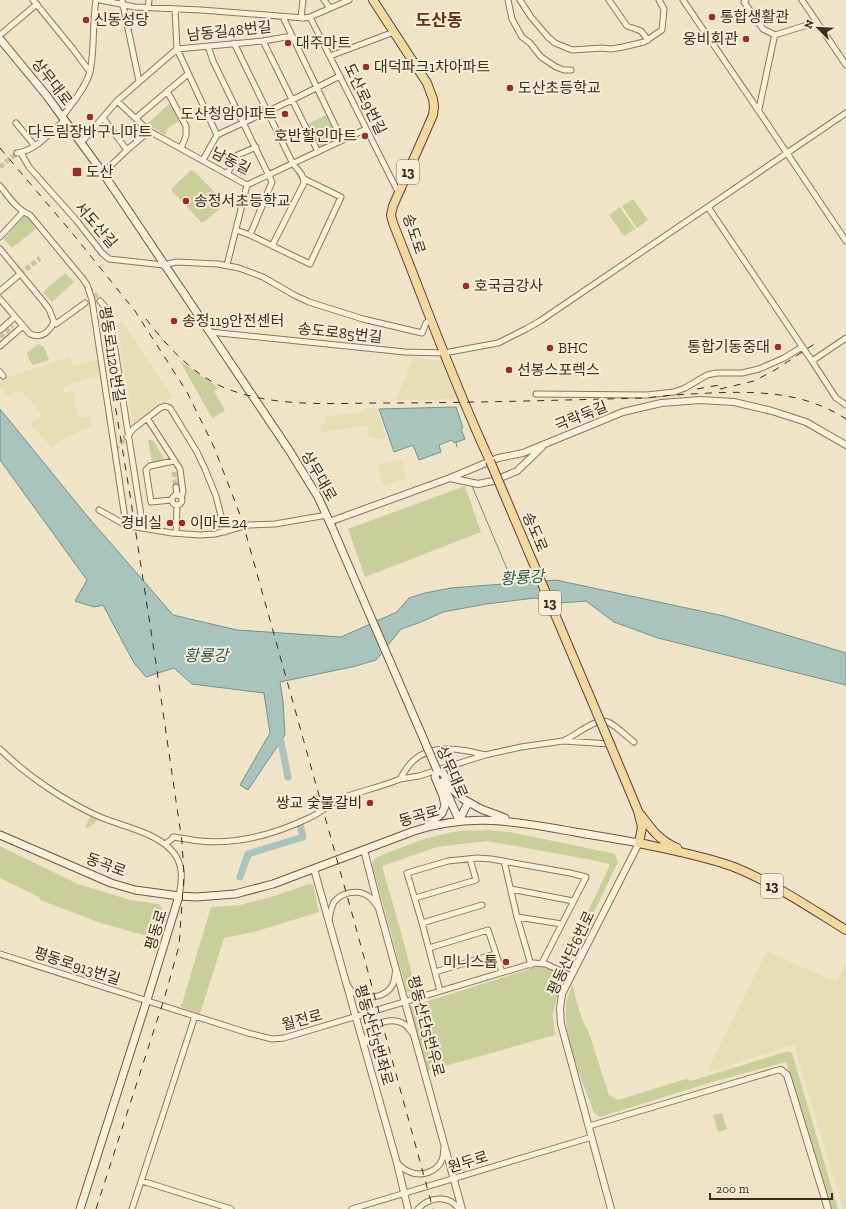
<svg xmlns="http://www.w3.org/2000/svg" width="846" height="1209" viewBox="0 0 846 1209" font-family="'Zilla Slab','Noto Sans KR',serif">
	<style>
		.farmland { fill: #e6deb5 }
		.green { fill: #c9cf9b }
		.water { fill: #a9c4bc; stroke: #6f938a }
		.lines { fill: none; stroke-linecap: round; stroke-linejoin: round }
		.stream { stroke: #6f938a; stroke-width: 1 }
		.river { stroke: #a9c4bc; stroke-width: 7 }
		.minor-tunnel { stroke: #ccc0a6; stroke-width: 5; stroke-dasharray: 5 2.5; stroke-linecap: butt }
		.minor-casing { stroke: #8d765c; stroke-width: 7 }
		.tertiary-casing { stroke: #8d765c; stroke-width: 8 }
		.secondary-casing { stroke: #6f573f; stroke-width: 9 }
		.primary-casing { stroke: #5b4430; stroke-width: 10 }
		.minor { stroke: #faf1dc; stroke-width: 5 }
		.tertiary { stroke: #faf1dc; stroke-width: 6 }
		.secondary { stroke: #faf1dc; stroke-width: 7 }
		.primary { stroke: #f3d9a0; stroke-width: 8 }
		.rail { stroke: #3d2e20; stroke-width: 1; stroke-dasharray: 7 7; stroke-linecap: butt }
		.secondary-bridge-casing { stroke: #6f573f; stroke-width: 9; stroke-linecap: butt }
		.primary-bridge-casing { stroke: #5b4430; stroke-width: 10; stroke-linecap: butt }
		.secondary-bridge { stroke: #faf1dc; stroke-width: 7 }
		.primary-bridge { stroke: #f3d9a0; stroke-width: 8 }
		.poi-dot { fill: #9e2a2b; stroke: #f7eed8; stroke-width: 1.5 }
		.labels { text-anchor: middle; stroke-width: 4; stroke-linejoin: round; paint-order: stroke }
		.shield { fill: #f7eed8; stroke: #756857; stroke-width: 1 }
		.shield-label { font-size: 14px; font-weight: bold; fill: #3d2e20 }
		.poi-label { font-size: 15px; fill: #3d2e20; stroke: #f7eed8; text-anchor: start }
		.street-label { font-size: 15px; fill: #3d2e20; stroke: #f7eed8 }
		.water-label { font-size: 16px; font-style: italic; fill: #2f5d5a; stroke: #f7eed8 }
		.quarter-label { font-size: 17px; font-weight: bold; fill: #6b2e1e; stroke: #f7eed8 }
	</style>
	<rect width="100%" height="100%" fill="#f0e4c8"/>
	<path class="farmland" d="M122,321l50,76 -39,27 -16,-99z
		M70,357l3,9 25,-6 2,15 -37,12 1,6 9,-2 5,26h12l2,9 -32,14 -8,8 -22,-25 12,-7 -11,-16 -10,-9 -6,1 -7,5 -8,-12v-3l6,-4z
		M413,359l29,1 15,39 -61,1z
		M365,408h11l10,30 -3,1 -14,-2 -2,-12 -46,8v-8l5,-2v-6l39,-5z
		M402,458l4,20 -23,8 -6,-20z
		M769,952l67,30 10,-18v245h-3l-49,-164 -85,27 -1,-3 58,-116z"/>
	<path class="green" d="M171,102l10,18 -13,8 -3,7 -18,-11z
		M328,114l10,22 -2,4 -19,9 -11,-24z
		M191,170l3,1 30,31v3l-20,17h-3l-29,-31v-3z
		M633,199l15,21 -11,8 -15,-22z
		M620,207l15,22 -11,7 -15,-21z
		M24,216h4l9,12 -25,20 -8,-9z
		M65,273l9,9 -22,20 -9,-10z
		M38,344l6,3 5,13 -16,5 -4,-6 -2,-6z
		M180,361l39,27 -5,3 11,20 -13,7z
		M148,440h5l12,20 -13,2z
		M465,486l16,46 -116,45 -17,-48z
		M90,816l7,4 -2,3 -10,6z
		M487,830l22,2 93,19 13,3 3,8 -48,100 -7,2 46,-97v-3l-17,-4 -105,-19 -50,6 -55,19 19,66 16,61 -6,1 -4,-2 -35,-128 3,-6c28,-11 56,-24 86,-27 9,-1 17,0 26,-1z
		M0,846l78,38 52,16 29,4 3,5 -9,29 -55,-16 -58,-22 -1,-3 -39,-19z
		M309,884l4,1 6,27 -65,20 -30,6 -24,76 -19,-7 30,-100 29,-2 34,-9z
		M539,966l8,1 12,7 2,7 -8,33 2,21 -128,36 -18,-64z
		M573,984c1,10 9,40 15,46l21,65 9,5 68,-21 5,2 97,-30 4,2 46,156h-8l-44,-147 -74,20 -112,35 -6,-4c-11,-32 -34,-80 -27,-114 1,-5 4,-10 6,-15z
		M722,1113l5,16 -9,3 -5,-17z"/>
	<path class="water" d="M456,407l7,21 -2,1 4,10 -11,4 -2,-3 -13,5 2,7 -22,8 -6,-15 -19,7 -15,-43z
		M0,409l88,108 85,98 64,15 104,7 56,-25 12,-14 16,-5 26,-5 105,-8 168,36 122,37v32l-188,-47 -44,-16 -28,-21 -26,2 -25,-5 -49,6 -43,8 -22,10 -20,7 -25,31 -20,6 -76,16 3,19 2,34 -37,55 -8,-5 30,-52 -6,-40 -72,-9 -18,-16 -28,9 -12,-14 -31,-58 -9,2 -19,-6 12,-21 -87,-120z"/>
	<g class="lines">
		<path class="stream" d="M456,442l1,5
			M472,486l41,97"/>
		<path class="river" d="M281,742l7,35
			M240,877l8,-23 55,-17 -3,-12"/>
		<path class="minor-tunnel" d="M0,167l17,-14
			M20,274l20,-16
			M89,288l11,13
			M0,337l13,-11
			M115,449l12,-12
			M174,472l2,15"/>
		<defs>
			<path id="minor" d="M33,0l40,49 17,23
				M100,0l35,7 66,3 103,8 6,-1 39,-17
				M122,0l17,81
				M324,0l6,8
				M508,0l4,19 10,18 8,6 11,14 15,10 8,3h7
				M520,0l11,17 17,20 7,6 17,7 30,-2 9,1 12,-2 21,-5 18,-12 2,-21 -5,-9
				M609,0l18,26 14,5 7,9
				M683,0c55,80 109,160 163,241
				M746,0l-2,2 19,27 12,6
				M802,0l44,65
				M148,8l1,-8
				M175,9l2,40 40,86 75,-35 48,-24
				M283,17l59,123
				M310,17l88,175
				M301,18l2,-18
				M0,35l37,-31
				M263,41l55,111
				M234,43l59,121c5,6 11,11 11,19l-32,63
				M208,46l5,15 59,121 -22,53
				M330,56l64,-24
				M167,91l19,35v10l-5,12
				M117,101l32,30 98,54 119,-56
				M759,109l15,-71 1,-3 42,-13
				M62,117c9,-12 24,-30 28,-45 5,-24 2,-48 6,-72
				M136,118l52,-44
				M16,123l19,23
				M81,143l36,-42 60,-52 86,-8 29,-5
				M127,150l22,-19
				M17,153c19,-2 33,-21 48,-33
				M21,153l8,14 48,54 25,32 7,6 55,6 12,-3 42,2 21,4 24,9 31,18 15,7 54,17 59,14 4,-10 5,-3
				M203,160l14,-25
				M103,173l24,-23 -24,-32
				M227,174l11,-19 18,-8
				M0,186c9,11 17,24 30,29l53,64 4,6 5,15 34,225
				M708,207l104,154 34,-23
				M236,230l14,5 60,29 31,-67 -37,-18
				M0,237l23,-25
				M0,249l42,51 7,9 5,13c-5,10 -12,17 -24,12l-30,-35
				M227,265l20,-80
				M0,291l20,-17
				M100,301l9,10 34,217
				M54,322l2,2 29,-21
				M0,330l15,-13
				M210,332l195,20 39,1 54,-10 28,-14 14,-8 306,-208
				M0,346l23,-20
				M812,361l24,37 10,7
				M0,372l3,4
				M536,394l111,1 27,-3 11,-4 22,-13 10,-2h25l17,-4 25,-11 18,-11
				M147,418l33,51 3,23 -2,5
				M127,437l6,-8 27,-21 5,-2 5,2 27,44 8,17 11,27 9,36
				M176,487l1,8
				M172 500a5 5 0 1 1 10 0a5 5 0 1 1-10 0Z
				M172,500l-21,2 -5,-32 4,-4 24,-5
				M99,510l23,13 8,3 42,7 28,2 15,-1 33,-9 27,-1 52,-9
				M176,533l1,-28
				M565,740c11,-5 32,-23 43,-18 10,5 18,14 26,20
				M0,749c27,27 66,53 100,68 24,10 56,15 73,35 11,13 9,29 6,44
				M400,779l19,-3 66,-21 36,-8 42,-6 47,3
				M165,844l7,-5 1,-2c8,1 18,3 27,4 37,4 75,-7 109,-23 12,-5 21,-15 33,-20 19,-7 39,-11 58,-19 4,-6 7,-13 13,-18 19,-18 50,-12 72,-6
				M504,861l13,56 14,48
				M511,889l62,12
				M415,898l61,-18 -6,-21
				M517,917l45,7
				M329,920c1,-6 2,-12 5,-18 8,-10 24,-13 34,-6 5,3 7,8 11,12
				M422,923l60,-18
				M429,948l59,-18 14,42
				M0,954l248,79 24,6 12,-1 250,-75 12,1 25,12
				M435,972l60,-18
				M347,985c2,2 4,6 6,7 12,10 34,5 40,-8 2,-5 2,-11 3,-16
				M440,991l-18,-68 -15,-50 41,-12 29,-3 14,1 79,14 16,4 -44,86
				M364,1047c1,-4 2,-9 4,-13 6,-12 25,-17 36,-10 4,2 6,7 9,10
				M589,1126l189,-56h3
				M397,1163c4,4 7,7 13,9 11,5 27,0 32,-12 2,-4 1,-8 2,-12
				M142,1181l89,28
				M132,1209l63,-193
				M352,1209l240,-72
				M418,1209c11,-12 30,-15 41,0"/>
			<path id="tertiary" d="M450,478l28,6 15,-3 24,-10 25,-24
				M329,522l121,-44 48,-20 25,-5 100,-41 38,-9 39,-3 34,2 38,9 34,11 40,23
				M364,850l15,58 83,301
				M314,869l83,294 11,46
				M781,1070l6,5 41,134
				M611,1209l-50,-185 -1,-15 2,-15 77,-151"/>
			<path id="secondary" d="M0,39l47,57 56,77 186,277 29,47 13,28
				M437,770l6,3 9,16 11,10 18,10 24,9
				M442,782l17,38
				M459,820l9,-17
				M428,825l14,-12 3,-7 -2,-10 -8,-19 2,-7
				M0,835l111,48 24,7 44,6 17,1 39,-3 38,-10 141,-53c51,-17 92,-11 144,-2 27,5 54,9 81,14
				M80,1209l67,-209 32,-104"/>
			<path id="primary" d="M373,0l54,83 6,16 1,8 -1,8 -40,91 -2,9 2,8c32,80 61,161 97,238
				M610,744l28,67 4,16 -3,16c32,7 65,13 95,24 40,16 76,41 112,63
				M641,815c11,15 18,25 36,33"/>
		</defs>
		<use href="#minor" class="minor-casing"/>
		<use href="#tertiary" class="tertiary-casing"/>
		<use href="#secondary" class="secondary-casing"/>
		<use href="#primary" class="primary-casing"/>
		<use href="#minor" class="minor"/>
		<use href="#tertiary" class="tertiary"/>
		<use href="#secondary" class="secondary"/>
		<use href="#primary" class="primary"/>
		<path class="rail" d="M0,148l73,86 62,77 52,81 27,55 28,73 111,397 80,292
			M146,319c21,27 47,56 79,69 51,20 105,15 158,15 88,0 176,-3 263,-5 22,-3 43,-4 65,-5 47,-2 94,-1 135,26
			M697,389l28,-5
			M720,389l34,-8 21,-11 41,-27
			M96,1209l69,-213 14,-50 5,-71 -2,-33 -27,-185 -25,-162 -30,-181"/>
		<defs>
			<path id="secondary-bridge" d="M331,525l106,245"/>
			<path id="primary-bridge" d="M490,461l120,283"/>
		</defs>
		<use href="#secondary-bridge" class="secondary-bridge-casing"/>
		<use href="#primary-bridge" class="primary-bridge-casing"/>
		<use href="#secondary-bridge" class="secondary-bridge"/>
		<use href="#primary-bridge" class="primary-bridge"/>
	</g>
	<g class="poi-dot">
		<circle cx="712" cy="17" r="4"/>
		<circle cx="86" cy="20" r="4"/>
		<circle cx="746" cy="39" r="4"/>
		<circle cx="288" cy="43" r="4"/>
		<circle cx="366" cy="67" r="4"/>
		<circle cx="510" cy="88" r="4"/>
		<circle cx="285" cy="114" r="4"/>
		<circle cx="90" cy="117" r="4"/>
		<circle cx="365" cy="136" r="4"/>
		<rect x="72" y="167" width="10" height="10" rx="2"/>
		<circle cx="186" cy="201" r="4"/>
		<circle cx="466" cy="286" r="4"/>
		<circle cx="174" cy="321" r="4"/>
		<circle cx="778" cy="347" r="4"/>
		<circle cx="550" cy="348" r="4"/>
		<circle cx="509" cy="370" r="4"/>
		<circle cx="170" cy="523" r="4"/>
		<circle cx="182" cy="523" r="4"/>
		<circle cx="370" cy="803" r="4"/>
		<circle cx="506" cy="962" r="4"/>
	</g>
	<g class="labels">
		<g class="shield">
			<rect x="397" y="160" width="22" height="24" rx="3"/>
			<rect x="539" y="591" width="22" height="24" rx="3"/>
			<rect x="761" y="874" width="22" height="24" rx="3"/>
		</g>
		<g class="shield-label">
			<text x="408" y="177">13</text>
			<text x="550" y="608">13</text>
			<text x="772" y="891">13</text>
		</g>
		<g class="poi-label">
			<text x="720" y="22">통합생활관</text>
			<text x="94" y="25">신동성당</text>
			<text x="738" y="44" text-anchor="end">웅비회관</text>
			<text x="296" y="48">대주마트</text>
			<text x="374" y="72">대덕파크1차아파트</text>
			<text x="518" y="93">도산초등학교</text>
			<text x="277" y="119" text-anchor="end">도산청암아파트</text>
			<text x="90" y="137" text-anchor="middle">다드림장바구니마트</text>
			<text x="357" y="141" text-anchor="end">호반할인마트</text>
			<text x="86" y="177">도산</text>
			<text x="194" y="206">송정서초등학교</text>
			<text x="474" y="291">호국금강사</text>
			<text x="182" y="326">송정119안전센터</text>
			<text x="770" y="352" text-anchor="end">통합기동중대</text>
			<text x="558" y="353">BHC</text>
			<text x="517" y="375">선봉스포렉스</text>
			<text x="162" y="528" text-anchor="end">경비실</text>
			<text x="190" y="528">이마트24</text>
			<text x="362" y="808" text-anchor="end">쌍교 숯불갈비</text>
			<text x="498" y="967" text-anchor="end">미니스톱</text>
		</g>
		<g class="street-label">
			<text transform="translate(229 31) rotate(-6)" y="5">남동길48번길</text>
			<text transform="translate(52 82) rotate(52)" y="5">상무대로</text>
			<text transform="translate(365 99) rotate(64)" y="5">도산로9번길</text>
			<text transform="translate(231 161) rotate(27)" y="5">남동길</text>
			<text transform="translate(96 225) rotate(49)" y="5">서도산길</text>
			<text transform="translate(414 234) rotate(72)" y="5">송도로</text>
			<text transform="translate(340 333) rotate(6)" y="5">송도로85번길</text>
			<text transform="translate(112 354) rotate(81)" y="5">평동로1120번길</text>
			<text transform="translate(581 416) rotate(-22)" y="5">극락둑길</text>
			<text transform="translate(319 476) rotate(60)" y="5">상무대로</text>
			<text transform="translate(535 532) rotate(67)" y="5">송도로</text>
			<text transform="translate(452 772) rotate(66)" y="5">상무대로</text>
			<text transform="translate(419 816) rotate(-16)" y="5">동곡로</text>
			<text transform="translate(106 865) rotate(20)" y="5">동곡로</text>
			<text transform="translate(156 930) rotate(-73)" y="5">평동로</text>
			<text transform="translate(571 953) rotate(-65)" y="5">평동산단6번로</text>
			<text transform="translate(77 966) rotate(18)" y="5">평동로913번길</text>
			<text transform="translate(302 1020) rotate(-15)" y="5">월전로</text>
			<text transform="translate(426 1026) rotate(75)" y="5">평동산단5번우로</text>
			<text transform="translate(374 1035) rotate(74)" y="5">평동산단5번좌로</text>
			<text transform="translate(468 1162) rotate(-17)" y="5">원두로</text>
		</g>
		<g class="water-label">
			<text transform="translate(522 577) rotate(-4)" y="6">황룡강</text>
			<text x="206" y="661">황룡강</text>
		</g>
		<g class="quarter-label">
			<text x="439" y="26">도산동</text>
		</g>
	</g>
	<g transform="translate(818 28) rotate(294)" stroke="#f7eed8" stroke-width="3" paint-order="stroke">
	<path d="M0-3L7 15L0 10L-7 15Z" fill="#3d2e20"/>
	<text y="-6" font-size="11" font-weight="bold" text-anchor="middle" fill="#3d2e20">N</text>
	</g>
	<path d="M710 1193v6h122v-6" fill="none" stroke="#3d2e20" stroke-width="2"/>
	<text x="716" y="1193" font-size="12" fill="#3d2e20" stroke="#f7eed8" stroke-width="3" paint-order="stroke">200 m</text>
</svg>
